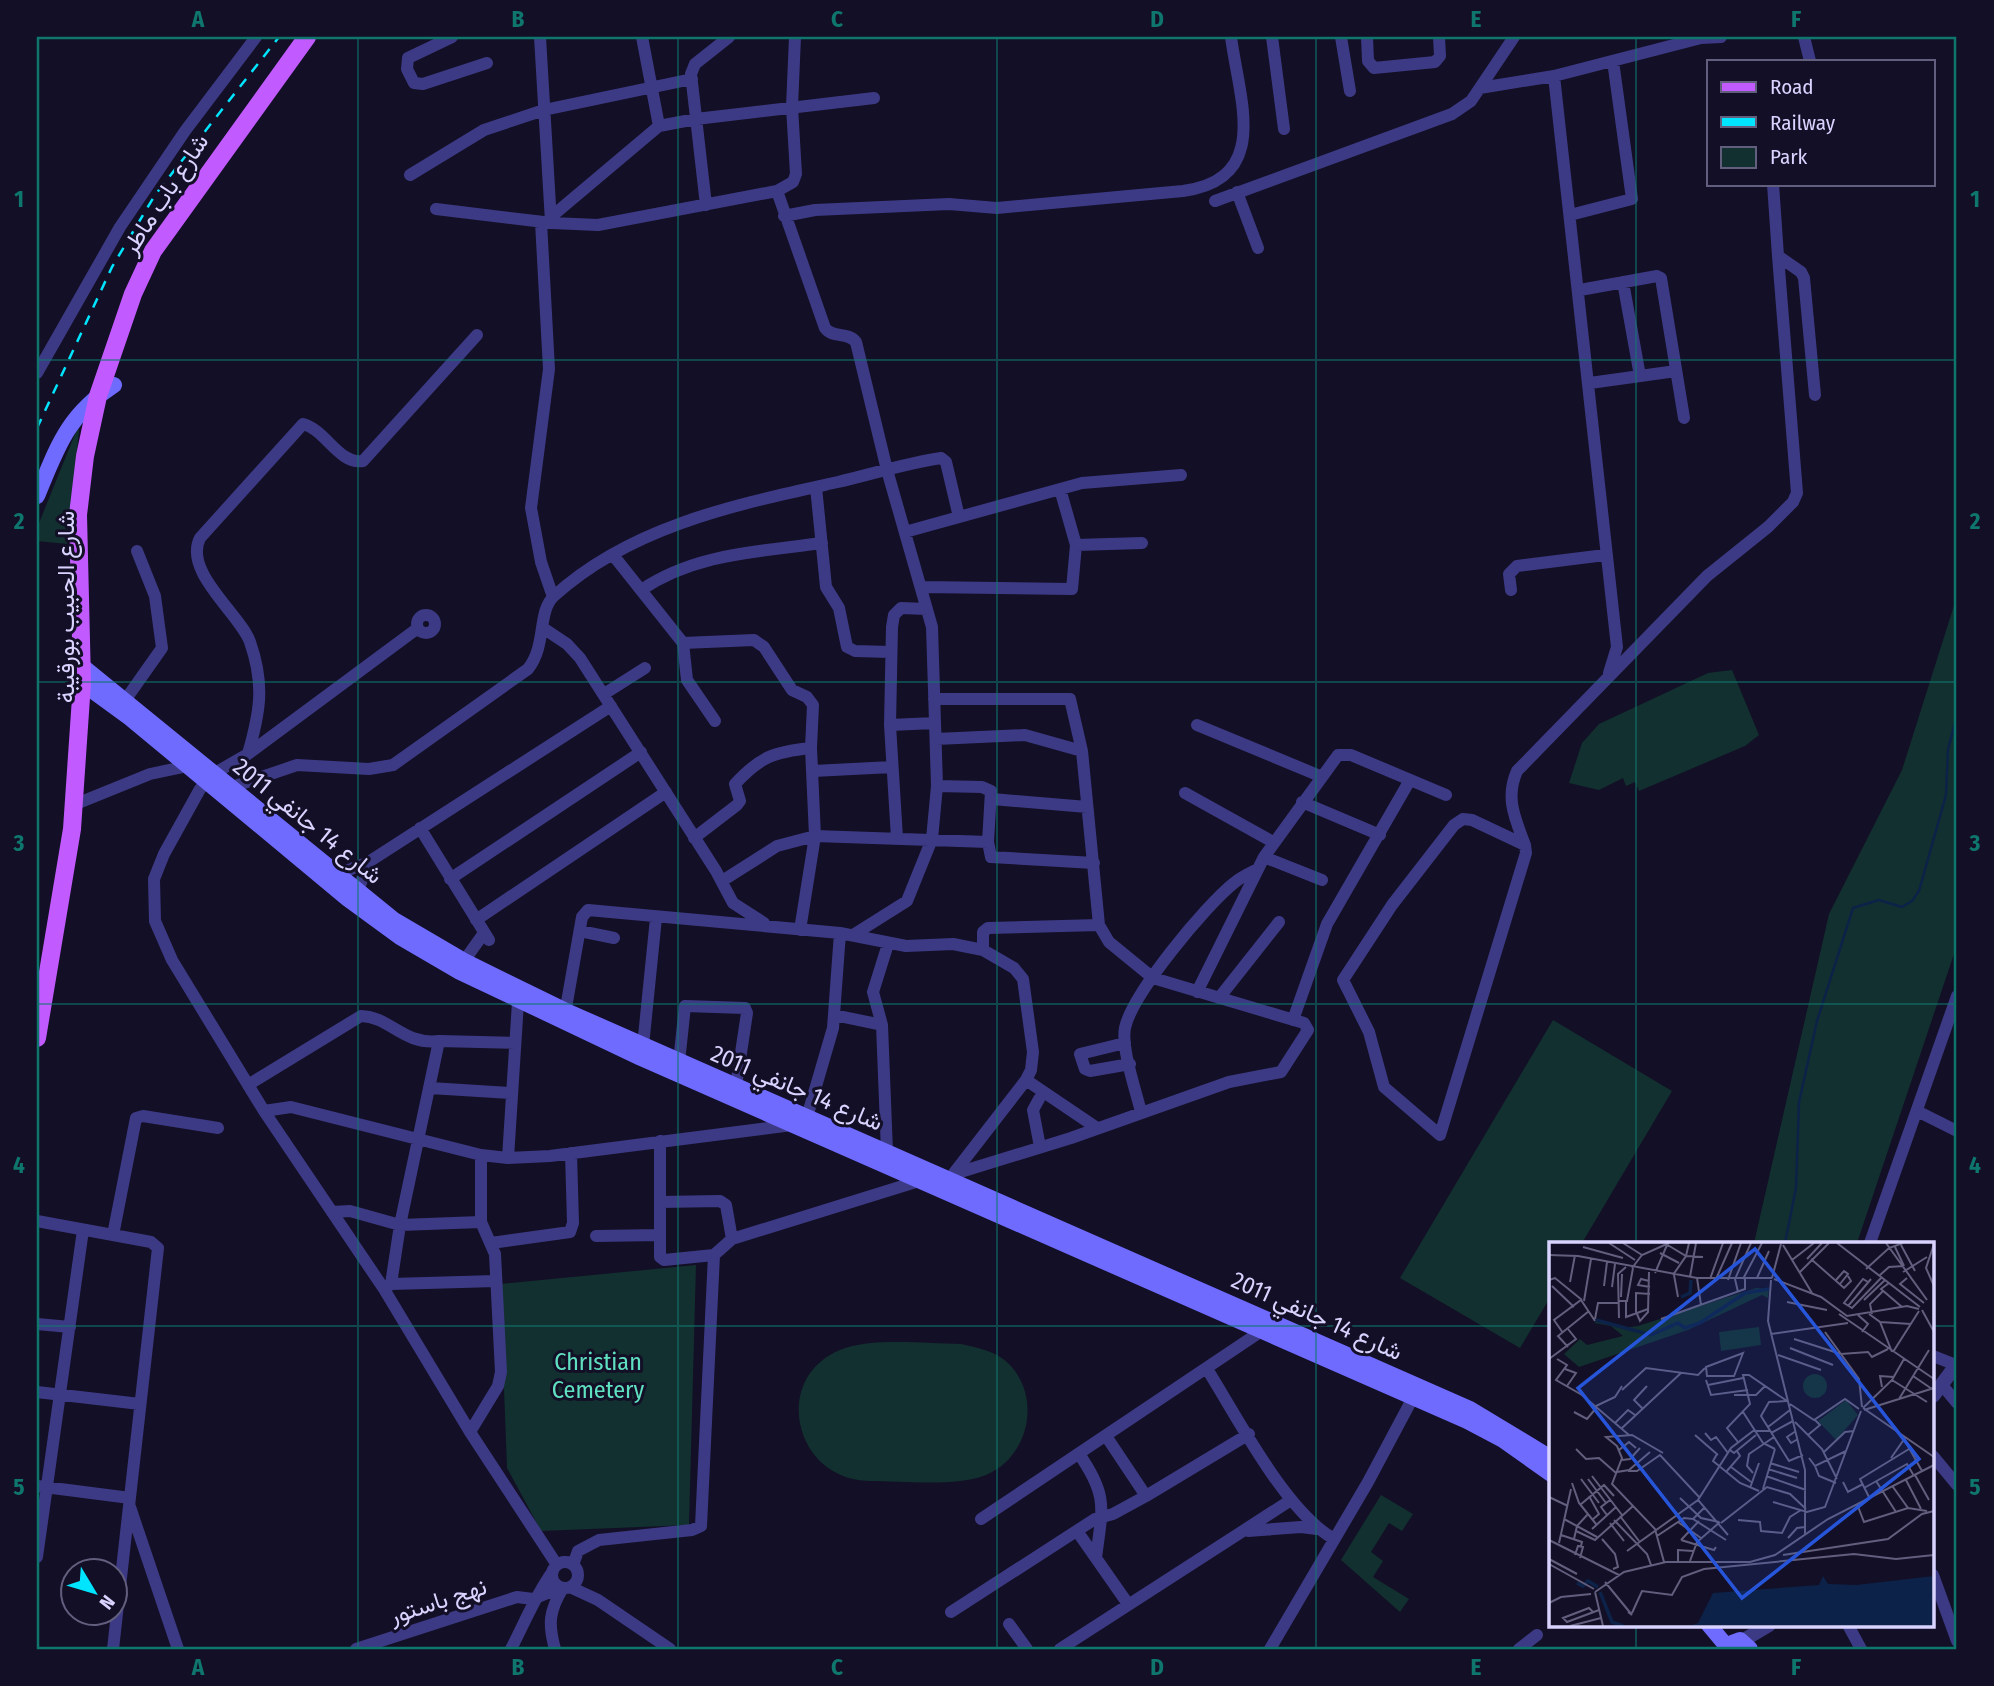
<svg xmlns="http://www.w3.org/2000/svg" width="1994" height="1686" viewBox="0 0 1994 1686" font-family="'Fira Sans Condensed',Vazirmatn,sans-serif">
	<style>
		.green { fill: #12302f }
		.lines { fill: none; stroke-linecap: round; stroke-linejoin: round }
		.stream { stroke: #0c2248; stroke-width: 2.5 }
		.minor { stroke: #3d3a85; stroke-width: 12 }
		.tertiary { stroke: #3d3a85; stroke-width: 14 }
		.secondary { stroke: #6f6bff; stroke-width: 16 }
		.primary { stroke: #c25bff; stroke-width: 18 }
		.rail { stroke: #00e5ff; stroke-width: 2.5; stroke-dasharray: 10 9; stroke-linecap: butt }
		.grid { fill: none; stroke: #0f766e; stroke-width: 2; stroke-opacity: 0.55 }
		.labels { text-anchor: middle; stroke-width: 6; stroke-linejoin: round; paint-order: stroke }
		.street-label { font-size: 24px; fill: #d9d4ff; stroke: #130f26 }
		.park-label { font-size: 24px; fill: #5fe0c0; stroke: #130f26 }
		.inset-river { fill: none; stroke: #0c2248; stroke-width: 3.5 }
		.inset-road { fill: none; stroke: #625e7d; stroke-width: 2 }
		.view { fill: #2655da; fill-opacity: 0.15; stroke: #2655da; stroke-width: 3.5 }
		.inset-edge { fill: none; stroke: #d9d4ff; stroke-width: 3.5 }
		.neatline { fill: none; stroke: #0f766e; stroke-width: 2.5 }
		.grid-label { font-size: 23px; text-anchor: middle; font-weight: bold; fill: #0f766e }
	</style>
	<rect width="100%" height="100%" fill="#130f26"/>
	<path class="green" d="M77,429l2,1 -12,114 -30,-3v-13z
		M1957,596v349l-100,298h-103l75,-329 73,-144z
		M1732,670l27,65 -14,11 -106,45 -4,-9 -9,4 -3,-8 -24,12 -30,-7 13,-40 17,-19 109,-51z
		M1553,1020l119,71 -90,152h-31v53l-31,52 -120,-70z
		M696,1265l-7,260 -148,6 -34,-63 -7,-184z
		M961,1344c18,4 35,7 48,20 33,34 20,93 -23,111 -29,12 -84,6 -116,6 -75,0 -100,-102 -30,-131 31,-13 88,-6 121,-6z
		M1381,1495l32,19 -11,17 -13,-8 -18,29 12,9 -10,16 36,22 -9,13 -59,-52z"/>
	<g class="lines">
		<path class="stream" d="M1785,1243l11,-55 3,-86 18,-81 36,-113 26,-8 23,7 10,-6 7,-10 27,-96 2,-46 9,-33"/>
		<path class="minor" d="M452,37l-44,21 -1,11 7,14 9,1 64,-21
			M540,37l11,185
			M642,37l17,89
			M1272,37l12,92
			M1341,37l9,54
			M1367,37l1,24 6,7 61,-6 5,-6 -1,-19
			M1804,37l6,24
			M1554,76l63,571 -8,26
			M1480,88l74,-12 147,-38 20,-1
			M410,175l74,-45 60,-20 148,-31
			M1773,184l5,72 23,16 3,6 11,117
			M777,191l16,-9 3,-8 -4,-67 3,-70
			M1237,192l21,56
			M1215,201l237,-87 19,-13 43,-64
			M706,205l-15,-131 4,-10 34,-27
			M436,209l116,14 46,2 179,-34 48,137c8,11 22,3 31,14l31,128 45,157 5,159 -5,53 -25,62 -54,34
			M1570,215l62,-16 -19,-138
			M784,216l31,-6 134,-6 48,4 186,-17c89,-12 56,-92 48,-154
			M551,217l108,-91 37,-7 178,-21
			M541,222l8,147 -18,139 10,54 12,35
			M1623,282l17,94
			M1580,290l77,-14 4,2 23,140
			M37,373l83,-146 65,-96 71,-94
			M1590,383l86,-12
			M816,487l10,100 13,21 8,39 8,4 35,1
			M905,532l177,-49 99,-8
			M1076,545l66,-2
			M613,555l70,88 4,37 28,41
			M922,587l150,2 4,-44 -16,-56
			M641,590c55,-37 117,-38 181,-47
			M1511,590l-2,-16 8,-8 88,-11
			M417 624a9 9 0 1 1 18 0a9 9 0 1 1-18 0Z
			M418,628l-170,126 -33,19 -15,16 -36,65 -10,25 1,42 17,39 92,151 120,178 86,143 87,133
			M543,628l24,16 13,14 136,213 17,32 31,20
			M683,643l71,-3 10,7 28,43 15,7 6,8 -2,43 4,88 -15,94
			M604,694l41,-26
			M126,699l36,-51 -7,-52 -18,-45
			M934,699h136l12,52 17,174 10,17 44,36 151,45 4,7 -27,42 -52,10 -158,56 -117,36
			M890,725l45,-2
			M1197,725l123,51
			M936,739l89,-4 57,16
			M248,754c12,-42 17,-69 2,-112 -10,-28 -67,-70 -50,-104l103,-114c23,6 36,41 60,37l114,-126
			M813,771l79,-4
			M937,786l45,1 9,4 -3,51 3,15 103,6
			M232,787l65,-22 72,4 24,-4 135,-96c19,-24 9,-57 26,-73 78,-71 185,-92 284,-114 34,-8 69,-19 103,-24l5,4 13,55
			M1185,793l88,49
			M992,799l95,8
			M1302,802l78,33
			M71,806l79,-32 43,-9
			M1463,819l9,1 53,25 1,8 -86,282 -56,-48 -15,-55 -26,-52 49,-75 62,-80z
			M420,828l69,112
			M694,838l43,-33 3,-4 -5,-17c26,-28 39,-32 76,-36
			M897,838l-7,-113 2,-98 2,-12 7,-7 26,1
			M1525,845c-10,-27 -20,-47 -8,-74l190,-195 61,-49 25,-25 4,-9 -19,-237
			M1264,857l58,23
			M450,879l191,-127
			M722,881l55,-35 38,-10 173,6
			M335,882l13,-12 19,-7 244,-157
			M351,896l10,-13 6,-20
			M476,920l190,-128
			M580,931l34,7
			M983,950v-18l5,-4 111,-3
			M464,961l20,-28
			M1197,992l67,-135 74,-102h13l95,40
			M1219,998l60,-76
			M834,1015l48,10
			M564,1019l18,-102 6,-7 252,23 66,13 47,-2 30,6 31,18 9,11 10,73 -2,18 -5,10 -72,93
			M1293,1020l34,-96 83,-144
			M1125,1043l-45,11 5,15 5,2 40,-7
			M643,1046l13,-128
			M679,1062l6,-56 60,2 2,5 -11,73
			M1026,1080l71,48
			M248,1085l113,-69c30,1 41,29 78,25
			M430,1088l81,5
			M1039,1099l-6,11 7,37
			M264,1111l27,-4 190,48 27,3 42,-2 242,-31
			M1917,1111l40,20
			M1141,1112c-5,-21 -20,-64 -16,-84 7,-34 81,-123 109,-145 7,-6 16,-10 24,-14
			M807,1117l26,-89 7,-95
			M660,1141v116l4,3 50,-5
			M508,1158l10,-156
			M884,1159l3,-7 -5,-127 -9,-33 15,-48
			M660,1202l60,-1 6,4 6,34
			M332,1212l18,-1 50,14 81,-3
			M37,1221l114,21 7,6 -45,401
			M113,1235l23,-117 7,-2 75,12
			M596,1236l64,-1
			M491,1243l79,-11 3,-9 -2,-70
			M1870,1243l87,-247
			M391,1284l105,-3
			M384,1289l7,-5 9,-59 39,-184 76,2
			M37,1324l33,3
			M1933,1356l23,9
			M1207,1369c31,49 78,142 127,170
			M1942,1385l15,18
			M37,1392l103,12
			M470,1432l28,-46 3,-14 -6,-118 -14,-32v-67
			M1106,1436l40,60
			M1079,1454c30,43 23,55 17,104
			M1933,1456l24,29
			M37,1486l93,12
			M130,1507l48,142
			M981,1519l282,-189
			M1077,1531l51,73
			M1248,1531l53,-4 16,2
			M37,1557l46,-327
			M552 1575a13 13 0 1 1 26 0a13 13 0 1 1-26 0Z
			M573,1565l5,-14 21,-11 93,-10 9,-4 13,-271 18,-16 187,-58
			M1933,1575l24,66
			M570,1587l28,13 72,49
			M951,1612l144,-93 18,-5 33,-18 103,-62
			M1009,1624l18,25
			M1848,1625l13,24
			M356,1649l161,-52 16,2 27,-11
			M511,1649c14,-27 24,-53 42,-78
			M555,1649c-7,-25 -6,-38 8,-61
			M1060,1649l231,-149
			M1270,1649l98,-167 49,-92
			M1519,1649l18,-14"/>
		<path class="tertiary" d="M1933,1396l24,-32
			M1742,1641l27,-16"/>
		<path class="secondary" d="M37,496c20,-48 30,-81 77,-111
			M82,666l312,254 70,41 102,50 904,398 81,49
			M82,683l48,35 218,181 52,38 60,35 181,86 826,363 36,19 48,34
			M1709,1625l20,24
			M1729,1649l3,-6 8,-3 10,9"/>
		<path class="primary" d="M37,1038l35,-209 10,-146 -4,-168 7,-59 13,-60 35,-102 20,-43 154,-214"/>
		<path class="rail" d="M37,428l75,-161 43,-72 124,-158"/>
	</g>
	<path class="grid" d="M358,37v1612M678,37v1612M997,37v1612M1316,37v1612M1636,37v1206M37,360h1920M37,682h1920M37,1004h1920M37,1326h1514M1933,1326h24M1636,1625v24"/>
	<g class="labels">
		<g class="street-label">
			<text transform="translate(165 194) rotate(-57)" y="8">شارع باب ماطر</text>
			<text transform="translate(66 607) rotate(-90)" y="8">شارع الحبيب بورقيبة</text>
			<text transform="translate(308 821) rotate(39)" y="8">شارع 14 جانفي 2011</text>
			<text transform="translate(797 1088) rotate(23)" y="8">شارع 14 جانفي 2011</text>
			<text transform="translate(1317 1316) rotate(24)" y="8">شارع 14 جانفي 2011</text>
			<text transform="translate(438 1601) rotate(-18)" y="8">نهج باستور</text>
		</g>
		<g class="park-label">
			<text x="598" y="1370">Christian<tspan x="598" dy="28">Cemetery</tspan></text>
		</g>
	</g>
	<g transform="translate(1549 1242)">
		<rect width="385" height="385" fill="#130f26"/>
		<path d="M207,46l13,1 -1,9 -6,-3 -74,35 -109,37 -15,-13 16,-15 7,6 36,-9 -12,-10 -17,-3 5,-3 24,8 15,-2zM210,85l2,18 -40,6 -2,-19zM254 144a12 12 0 1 1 24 0a12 12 0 1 1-24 0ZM297,158l12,15 -22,25 -18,-19z" fill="#12302f"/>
		<path d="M274,334l5,8 28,1 78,-9v50l-242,-1 6,-2 15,-30 106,-8z" fill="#0c2248"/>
		<path class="inset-river" d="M132,55l9,-4 1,-13M47,78l55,15 27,-12 7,5 15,-5 45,-30 24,-4M28,341l6,3 5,-5 10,6M51,350l12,30 11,4"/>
		<path class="inset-road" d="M60,1l26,17M74,1l19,12M288,1l83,64M337,1l41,57M117,2l20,12 17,1M385,2l-8,24 8,18M234,3l29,48M352,3l14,26M34,5l40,11M346,5l9,19M111,11l19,10M0,13l29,1 119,22h75M258,17l15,-16M262,17l33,29 7,-7 -3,-5M243,18l22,-17M83,26l10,-13 27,-12M317,27l23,-21 14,-5M251,30l29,-29M354,30l24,-15M106,31l12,-28M124,33l13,-19 3,-13M125,33l4,22M331,33l9,-8 15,-1M141,35l6,-34M148,36l4,27M208,36l12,-27M223,36l9,-34M358,36l-7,6 24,19M161,37l13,-36M167,37l16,-36M194,37l19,-36M225,37l47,18 26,19 60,-10 12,3M0,38l6,-2 27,22M179,38l13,-37M222,38l-3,41 37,149v64M287,38l8,-9 4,3 -8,10M100,39l-8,-2 -3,6 12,2M21,40l5,-27M319,40l-5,-3 -19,24 8,5 30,-31M340,41l-8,6 21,18M3,44l22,21M55,44l3,-24M63,45l3,-23M189,50l-3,-13 16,-36M72,55l1,-23M315,58l21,-20M35,59l7,-42M70,59h8l6,-33M77,59v16l22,-8M238,60l40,8M299,64l23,-27M373,68l12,22M87,72v-21l14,1M88,72l3,7 8,-9 1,-40M290,72l95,65M320,72l11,8 12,30M323,72l-2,-10 13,-13M309,73l10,9 -6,8M70,76l-1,-44 8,-7M46,77l3,-16h21M112,77l84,-30v-10M331,80l31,2M276,90l34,47 3,28M14,91l-9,-13 27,-20 14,21M222,92l77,-11M245,97l47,15 27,-2 4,5 16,-8M19,105l-10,-11 31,-25M241,106l43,17M344,110l26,-41M194,111l-9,23h-27l-1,-9zM229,113l43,15M0,117l27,-20 -8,-10M8,117l10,6 -11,15 26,15 47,40M16,127l11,4 -9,13M364,134l19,13M157,138l5,15 37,-5M343,138l35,22M159,143l35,-7M333,145l-2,-11 14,1M73,148l24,-22 52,7 7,-7M185,153h22l9,-9M350,157l30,-49M238,159l-18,1 -8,14 28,45 14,-6M241,162l24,16 31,-21 14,10M47,164l19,-9 7,-11M93,166l-8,-8 13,-14M314,166l71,49M314,166l29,-28 12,-21M315,168l70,-22M25,170l13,7 10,-12M194,170l20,31 12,6M246,180l27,27 15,30M66,181l13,-13 7,5M219,185l22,-17M73,186l59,-55M247,189l-9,6 4,6 7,-4M156,191l6,7 5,-3 12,16M222,191l22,-12M146,193l23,20M259,193l12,-10 -5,-5M355,197l18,32M189,200l-11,-14 23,-24 -7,-29h6l38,26M27,207l10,10 13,-1 17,15M70,208l10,-8 7,6M181,208l4,3 22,-18M275,210l21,-20 9,-1M114,211l-31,-18 -26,2 11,9 5,12 -10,26 43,45 9,33M168,212l-4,7 27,22 19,8M260,216l6,8 31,-15M342,216l14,-20M73,218l8,-1 10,-11M221,221l29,9M266,224l4,10 17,7M182,225l20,15M219,227l29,9M79,229h9l23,-16 40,43M68,230l12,-2 21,-18M177,230l14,-16 -3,-5M204,231l-6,-7 2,-12 25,-17M366,233l14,25M43,234l30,39M217,234l40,14M32,237l18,24M39,237l18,24M357,238l15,29M327,239l20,31M294,240l5,10 15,-8M23,241l7,20 17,21M344,245l15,21M201,246l9,-25M315,246l43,-24 7,12M214,247l12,-40M40,254l10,18 -7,6M0,255l19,9M131,256l21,20 18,4M321,257l-10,-20 49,-30M224,260l34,10 18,-5 36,-96M308,262l7,18 44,-14 19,3M31,263l24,-20 10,11M58,273l-6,-8 9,-7M71,274l19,25M15,277l33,18M144,277l33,21M65,278l33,34 4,11M189,278l22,2 1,9 21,2 8,-16 11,-7M129,280l23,16M61,281l14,18M172,281l46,-36 23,7 16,15M43,287l24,-22M27,289l19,9 38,-34M12,293l21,7 -1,4M179,293l-30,-35 33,-52 22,-17h17M108,294l27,-18 9,1 12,-12M239,296l9,-10 8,-1M25,297l3,-13 11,-12M53,297l13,15 3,13 -5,2M0,298l70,35M132,298l33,10 2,-3M132,298l18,-19M10,301l12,-54M78,309l71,-51M26,313l3,-9 5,1 -3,11M234,313l105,-16 34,-25 12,-3M0,317l28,15M129,319v-11l15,1M141,319l7,-19 23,-20M0,322l45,25M56,340l27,33 -4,-3M46,350l8,34M46,350l29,-20 42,-10h84l25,-7 53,-36 106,-54M0,361l12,-6 30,-3M44,370l-4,-4 -26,10 4,4 32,-12M83,371l10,-22 30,4 10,-18 22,-8 150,-15 42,5 38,-4M21,384l31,-8"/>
		<path class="view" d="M206,7l164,210 -177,139 -164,-210z"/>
		<rect width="385" height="385" class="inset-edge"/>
	</g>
	<rect width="1994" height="1686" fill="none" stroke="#130f26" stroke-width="77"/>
	<rect x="1707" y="60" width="228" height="126" fill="#130f26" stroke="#625e7d" stroke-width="2"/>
	<rect x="1721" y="82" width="35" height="10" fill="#c25bff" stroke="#625e7d" stroke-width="2"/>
	<text x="1770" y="94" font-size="21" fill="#d9d4ff">Road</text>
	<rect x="1721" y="117" width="35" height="10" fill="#00e5ff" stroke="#625e7d" stroke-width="2"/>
	<text x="1770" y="130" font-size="21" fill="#d9d4ff">Railway</text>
	<rect x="1721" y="147" width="35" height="21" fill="#12302f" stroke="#625e7d" stroke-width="2"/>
	<text x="1770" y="164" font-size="21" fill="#d9d4ff">Park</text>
	<g transform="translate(94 1592) rotate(128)"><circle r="33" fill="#130f26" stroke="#625e7d" stroke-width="2"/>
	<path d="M0-5L12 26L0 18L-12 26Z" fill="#00e5ff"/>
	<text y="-10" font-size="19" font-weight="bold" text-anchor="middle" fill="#d9d4ff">N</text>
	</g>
	<rect x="38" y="38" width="1917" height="1610" class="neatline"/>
	<g class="grid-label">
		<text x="198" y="27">A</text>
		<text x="518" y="27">B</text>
		<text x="837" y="27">C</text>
		<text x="1157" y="27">D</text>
		<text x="1476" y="27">E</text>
		<text x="1796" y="27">F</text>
		<text x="19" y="207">1</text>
		<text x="1975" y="207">1</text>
		<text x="19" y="529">2</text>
		<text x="1975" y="529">2</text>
		<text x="19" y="851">3</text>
		<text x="1975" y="851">3</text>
		<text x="19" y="1173">4</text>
		<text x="1975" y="1173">4</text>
		<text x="19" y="1495">5</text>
		<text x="1975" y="1495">5</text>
		<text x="198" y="1675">A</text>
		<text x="518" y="1675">B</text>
		<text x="837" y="1675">C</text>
		<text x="1157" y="1675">D</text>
		<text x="1476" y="1675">E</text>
		<text x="1796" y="1675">F</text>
	</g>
</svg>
